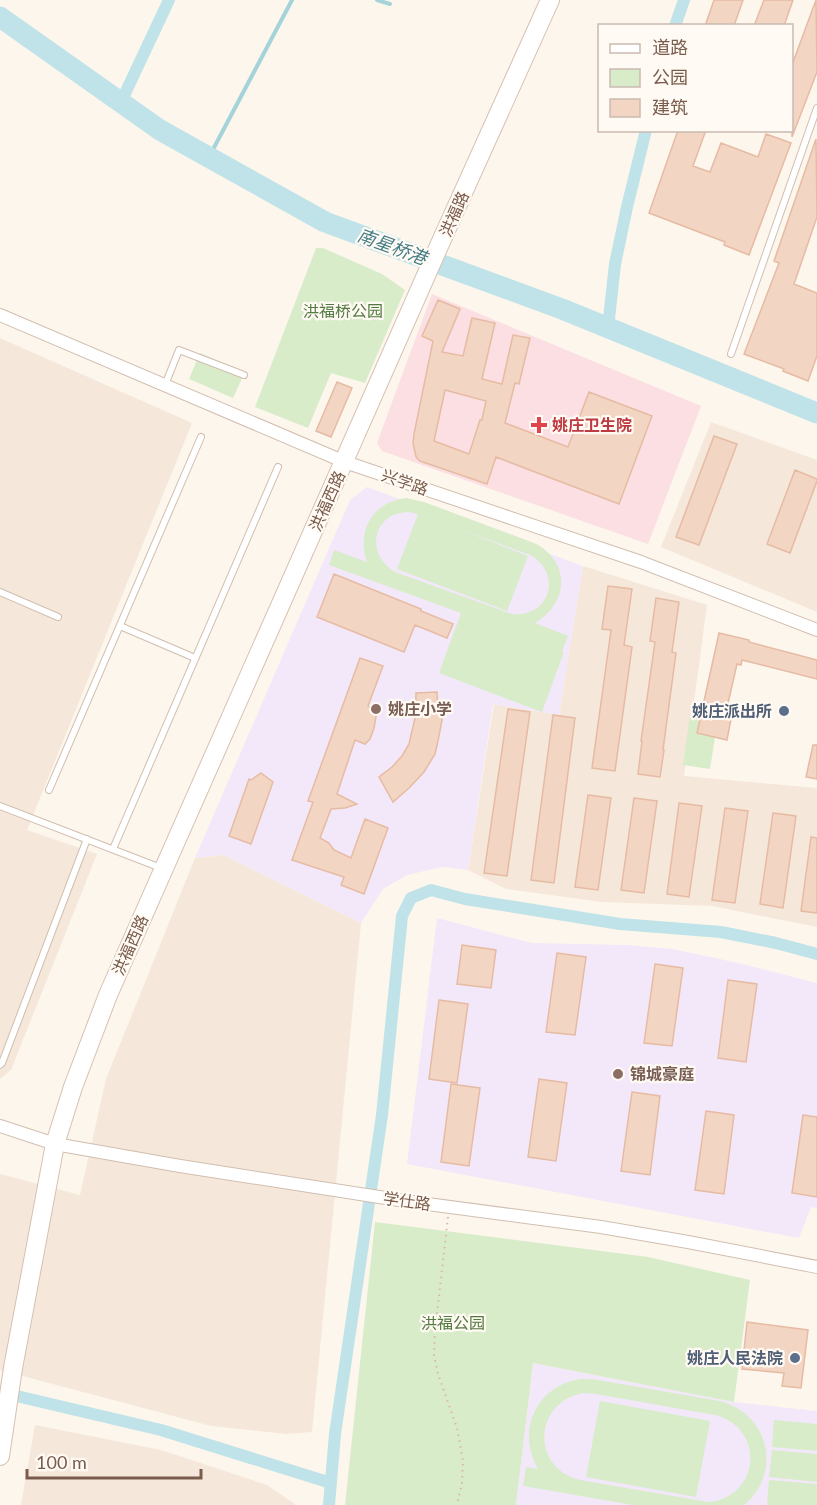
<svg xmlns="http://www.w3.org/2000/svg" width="817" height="1505" viewBox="0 0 817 1505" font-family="Lato,'Noto Sans SC',sans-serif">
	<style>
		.residential { fill: #f5e8da }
		.education { fill: #f3e8fa }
		.medical { fill: #fbdfe3 }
		.green { fill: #d8ecc9; fill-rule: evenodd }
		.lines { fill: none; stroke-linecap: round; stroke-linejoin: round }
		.stream { stroke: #a5d3da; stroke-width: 4 }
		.canal { stroke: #bfe3e8; stroke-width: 12 }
		.river { stroke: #bfe3e8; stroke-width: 21 }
		.building { fill: #f3d5c3; stroke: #e6bba3; stroke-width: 1.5; fill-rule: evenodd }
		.lane-casing { stroke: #d1beb0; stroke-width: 8 }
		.street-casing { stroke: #d1beb0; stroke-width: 14 }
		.secondary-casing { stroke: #d6c0b0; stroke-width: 20 }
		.path { stroke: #d9b8a5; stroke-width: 2; stroke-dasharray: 1.5 4.5; stroke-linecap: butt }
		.lane { stroke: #fff; stroke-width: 6 }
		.street { stroke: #fff; stroke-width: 12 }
		.secondary { stroke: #fff; stroke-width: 18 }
		.health-dot { fill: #e0444e; stroke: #fffaf3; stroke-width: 2 }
		.education-dot { fill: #8d6e63; stroke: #fffaf3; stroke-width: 2 }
		.service-dot { fill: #5c6f8a; stroke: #fffaf3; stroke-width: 2 }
		.labels { text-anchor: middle; stroke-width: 4.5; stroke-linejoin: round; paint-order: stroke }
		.street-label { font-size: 16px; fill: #7a5c4d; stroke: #fffaf3 }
		.park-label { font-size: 16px; fill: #537a41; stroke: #fffaf3 }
		.health-label { font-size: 16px; font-weight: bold; fill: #be3a42; stroke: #fffaf3; text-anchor: start }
		.education-label { font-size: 16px; font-weight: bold; fill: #785e54; stroke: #fffaf3; text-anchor: start }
		.service-label { font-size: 16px; font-weight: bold; fill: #4e5e75; stroke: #fffaf3; text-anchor: end }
		.water-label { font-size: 18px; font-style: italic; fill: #437c86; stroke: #fffaf3 }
	</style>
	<rect width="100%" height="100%" fill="#fdf6ec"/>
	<path class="residential" d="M0,338l192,85 -165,407 70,24 -86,216 -11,9z
		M711,422l106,38v152l-156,-65z
		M583,566l124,39 -23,171 133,12v139l-105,-21 -110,-4 -96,-13 -38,-19 26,-166 65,11z
		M224,855l137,68 -49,509 -26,2 -75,-8 -211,-56v-196l80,21 26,-116 89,-221z
		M35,1425l126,25 106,35 28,19v1h-274z"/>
	<path class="education" d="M367,487l216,79 -24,149 -66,-11 -25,166 -26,-3 -35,8 -24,14 -22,34 -137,-68 -29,3 155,-358z
		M437,918l95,25 95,2 46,4 65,14 79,20v225l-6,-1 -12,31 -392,-74z
		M533,1363l201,39 83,9v94h-301z"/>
	<path class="medical" d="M432,294l269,112 -53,138 -266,-93 -5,-8z"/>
	<path class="green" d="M316,248h7l59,26 23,16 -40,93 -34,-10 -23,55 -53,-21z
		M200,353l45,19 -12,26 -44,-19z
		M406,498l18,4 110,41c37,18 35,60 1,80l33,13 -6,15 2,1 -22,60 -103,-39 22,-60 -132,-48 5,-15 33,12c-11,-32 6,-60 39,-64zM409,512l9,2 -21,55 110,42 21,-55 -74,-29 76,28c33,18 20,63 -18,59l-117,-42c-31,-18 -22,-60 14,-60z
		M690,715l28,3 -8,51 -27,-4z
		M375,1222l273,35 102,23 -16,122 -201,-39 -17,142h-171z
		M580,1379h12l128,22c49,13 63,71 24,104h-111l-110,-19 3,-19 12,2c-22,-38 -2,-83 42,-90zM583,1393l13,1 119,21c51,13 45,83 -7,87l-128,-22c-49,-12 -47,-77 3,-87z
		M600,1401l110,20 -14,76 -110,-20z
		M774,1420l43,4v27l-45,-4z
		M772,1450l45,4v28l-48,-5z
		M769,1480l48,4v21h-50z"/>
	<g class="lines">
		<path class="stream" d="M377,0l13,4
			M209,157l83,-157"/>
		<path class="canal" d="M675,26l9,-26
			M121,102l48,-102
			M608,328l7,-64 12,-57 19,-77
			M0,1392l161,38 170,53
			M329,1505l6,-71 47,-319 20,-199 9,-18 20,-8 34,9 155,25 101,8 55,11 41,11"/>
		<path class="river" d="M0,17l160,113 165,92 237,87 255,104"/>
	</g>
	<path class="building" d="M714,0h29l-9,26h-29z
		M764,0h29l-9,26h-30z
		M816,0l1,72 -25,65v-72z
		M678,130h28l-13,36 17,6 11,-29 37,14 8,-23 25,9 -42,112 -25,-10 1,-3 -76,-29z
		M816,139l1,78 -23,67 23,9v63l-9,25 -25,-10 1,-2 -40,-15 35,-91 -5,-2z
		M438,300l22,9 -18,43 21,4 9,-38 23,5 -13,56 20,5 11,-49 17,3 -11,46 -4,-1 -10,40 63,24 21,-55 63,24 -33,88 -123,-47 -9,27 -67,-23 -4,-4 -3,-14 1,-9 19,-93 -11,-5zM445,390l41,11 -4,19h-2l-11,34 -35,-13z
		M337,382l15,6 -21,49 -15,-6z
		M714,436l23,8 -38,101 -23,-8z
		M795,470l22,9v2l-27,72 -23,-9z
		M334,574l87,35v2l32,13 -6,14 -32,-13 -11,27 -87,-35z
		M608,586l24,3 -8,56 8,2 -17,124 -23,-3 19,-138 -9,-1z
		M656,598l23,4 -7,50 4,1 -13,97h1l-4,27 -22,-3 4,-33h-1l14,-99 -5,-1z
		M719,633l30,7v2l68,18v19l-75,-19 -1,5 -4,-1 -11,48 6,2 -5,26 -30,-7z
		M360,658l23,8 -15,40 9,5 -3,17 -4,11 -5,5 -10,-4 -18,54 20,10 -12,4 -14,1 -11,29 9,5 5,7 17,8 14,-39 23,9 -24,66 -23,-9 3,-8 -52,-17 21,-58 -5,-1z
		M437,692l1,17h4v11l-4,21 -3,13 -11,18 -15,16 -16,14 -14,-25 13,-10 10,-11 7,-12 6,-26 1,-25z
		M508,709l22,3 -23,164 -23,-3z
		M553,715l22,3 -21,165 -23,-3z
		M813,745h4v34l-11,-2z
		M261,773l12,9 -22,62 -22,-8 20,-57 2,1z
		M588,795l23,3 -13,92 -23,-3z
		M634,798l23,3 -13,92 -23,-3z
		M679,803l23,3 -13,91 -22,-3z
		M725,808l23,3 -13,92 -23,-3z
		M773,813l23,3 -13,92 -23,-4z
		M811,837l6,1v75l-16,-2z
		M462,945l34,5 -5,38 -34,-4z
		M557,953l29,4 -11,78 -29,-3z
		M655,964l28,4 -11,78 -28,-3z
		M728,980l29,4 -11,78 -28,-4z
		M439,1000l29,4 -11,79 -28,-4z
		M539,1079l28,4 -11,78 -28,-4z
		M451,1084l29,4 -11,78 -28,-4z
		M632,1092l28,4 -10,79 -29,-4z
		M706,1111l28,4 -10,79 -29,-4z
		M803,1115l14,2v80l-25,-4z
		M747,1322l61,8 -7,58 -19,-2 2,-13 -42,-4z"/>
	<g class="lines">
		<defs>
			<path id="lane" d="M731,354l86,-246
				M165,385l14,-35 65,25
				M0,592l58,25
				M120,626l75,32
				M49,790l152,-353
				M0,806l161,62
				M113,849l165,-382
				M0,1065l2,-2 85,-224"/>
			<path id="street" d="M0,315l345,147 296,100 176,68
				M0,1126l55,18 125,22 225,35 196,26 87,15 129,25"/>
			<path id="secondary" d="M0,1456l13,-88 42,-224 18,-57 35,-92 335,-758 107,-237"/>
		</defs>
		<use href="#lane" class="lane-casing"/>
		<use href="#street" class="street-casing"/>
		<use href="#secondary" class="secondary-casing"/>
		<path class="path" d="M448,1217l-13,114 -1,24 4,19 19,54 6,33 -1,22 -5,22"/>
		<use href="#lane" class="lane"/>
		<use href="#street" class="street"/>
		<use href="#secondary" class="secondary"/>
	</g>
	<path class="health-dot" d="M536 416h6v6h6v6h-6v6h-6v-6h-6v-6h6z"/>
	<g class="education-dot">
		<circle cx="376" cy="709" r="6"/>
		<circle cx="618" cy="1074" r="6"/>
	</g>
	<g class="service-dot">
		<circle cx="784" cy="711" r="6"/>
		<circle cx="795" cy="1358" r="6"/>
	</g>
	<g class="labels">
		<g class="street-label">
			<text transform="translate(454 214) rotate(-66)" y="6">洪福路</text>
			<text transform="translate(405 482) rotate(19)" y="6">兴学路</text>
			<text transform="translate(327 501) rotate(-66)" y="6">洪福西路</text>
			<text transform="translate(130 945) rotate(-66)" y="6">洪福西路</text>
			<text transform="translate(407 1201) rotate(8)" y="6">学仕路</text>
		</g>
		<g class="park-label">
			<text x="343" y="317">洪福桥公园</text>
			<text x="453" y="1329">洪福公园</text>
		</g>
		<g class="health-label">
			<text x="552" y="431">姚庄卫生院</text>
		</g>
		<g class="education-label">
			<text x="388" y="715">姚庄小学</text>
			<text x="630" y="1080">锦城豪庭</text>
		</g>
		<g class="service-label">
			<text x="772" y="717">姚庄派出所</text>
			<text x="783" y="1364">姚庄人民法院</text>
		</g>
		<g class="water-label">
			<text transform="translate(392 247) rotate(20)" y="6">南星桥港</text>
		</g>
	</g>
	<rect x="598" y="24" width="195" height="108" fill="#fffaf3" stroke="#cabbb1" stroke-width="1.5"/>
	<rect x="610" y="44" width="30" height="9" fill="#ffffff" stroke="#cabbb1" stroke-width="1.5"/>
	<text x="652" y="54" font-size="18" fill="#7a5c4d">道路</text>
	<rect x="610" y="69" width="30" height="18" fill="#d8ecc9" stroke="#cabbb1" stroke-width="1.5"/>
	<text x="652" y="84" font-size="18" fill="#7a5c4d">公园</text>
	<rect x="610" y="99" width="30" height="18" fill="#f3d5c3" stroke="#cabbb1" stroke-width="1.5"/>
	<text x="652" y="114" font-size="18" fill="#7a5c4d">建筑</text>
	<path d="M27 1469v9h174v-9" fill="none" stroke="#7a5c4d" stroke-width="3"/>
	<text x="36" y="1469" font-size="18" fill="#7a5c4d" stroke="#fffaf3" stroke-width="4.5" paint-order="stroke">100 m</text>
</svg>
